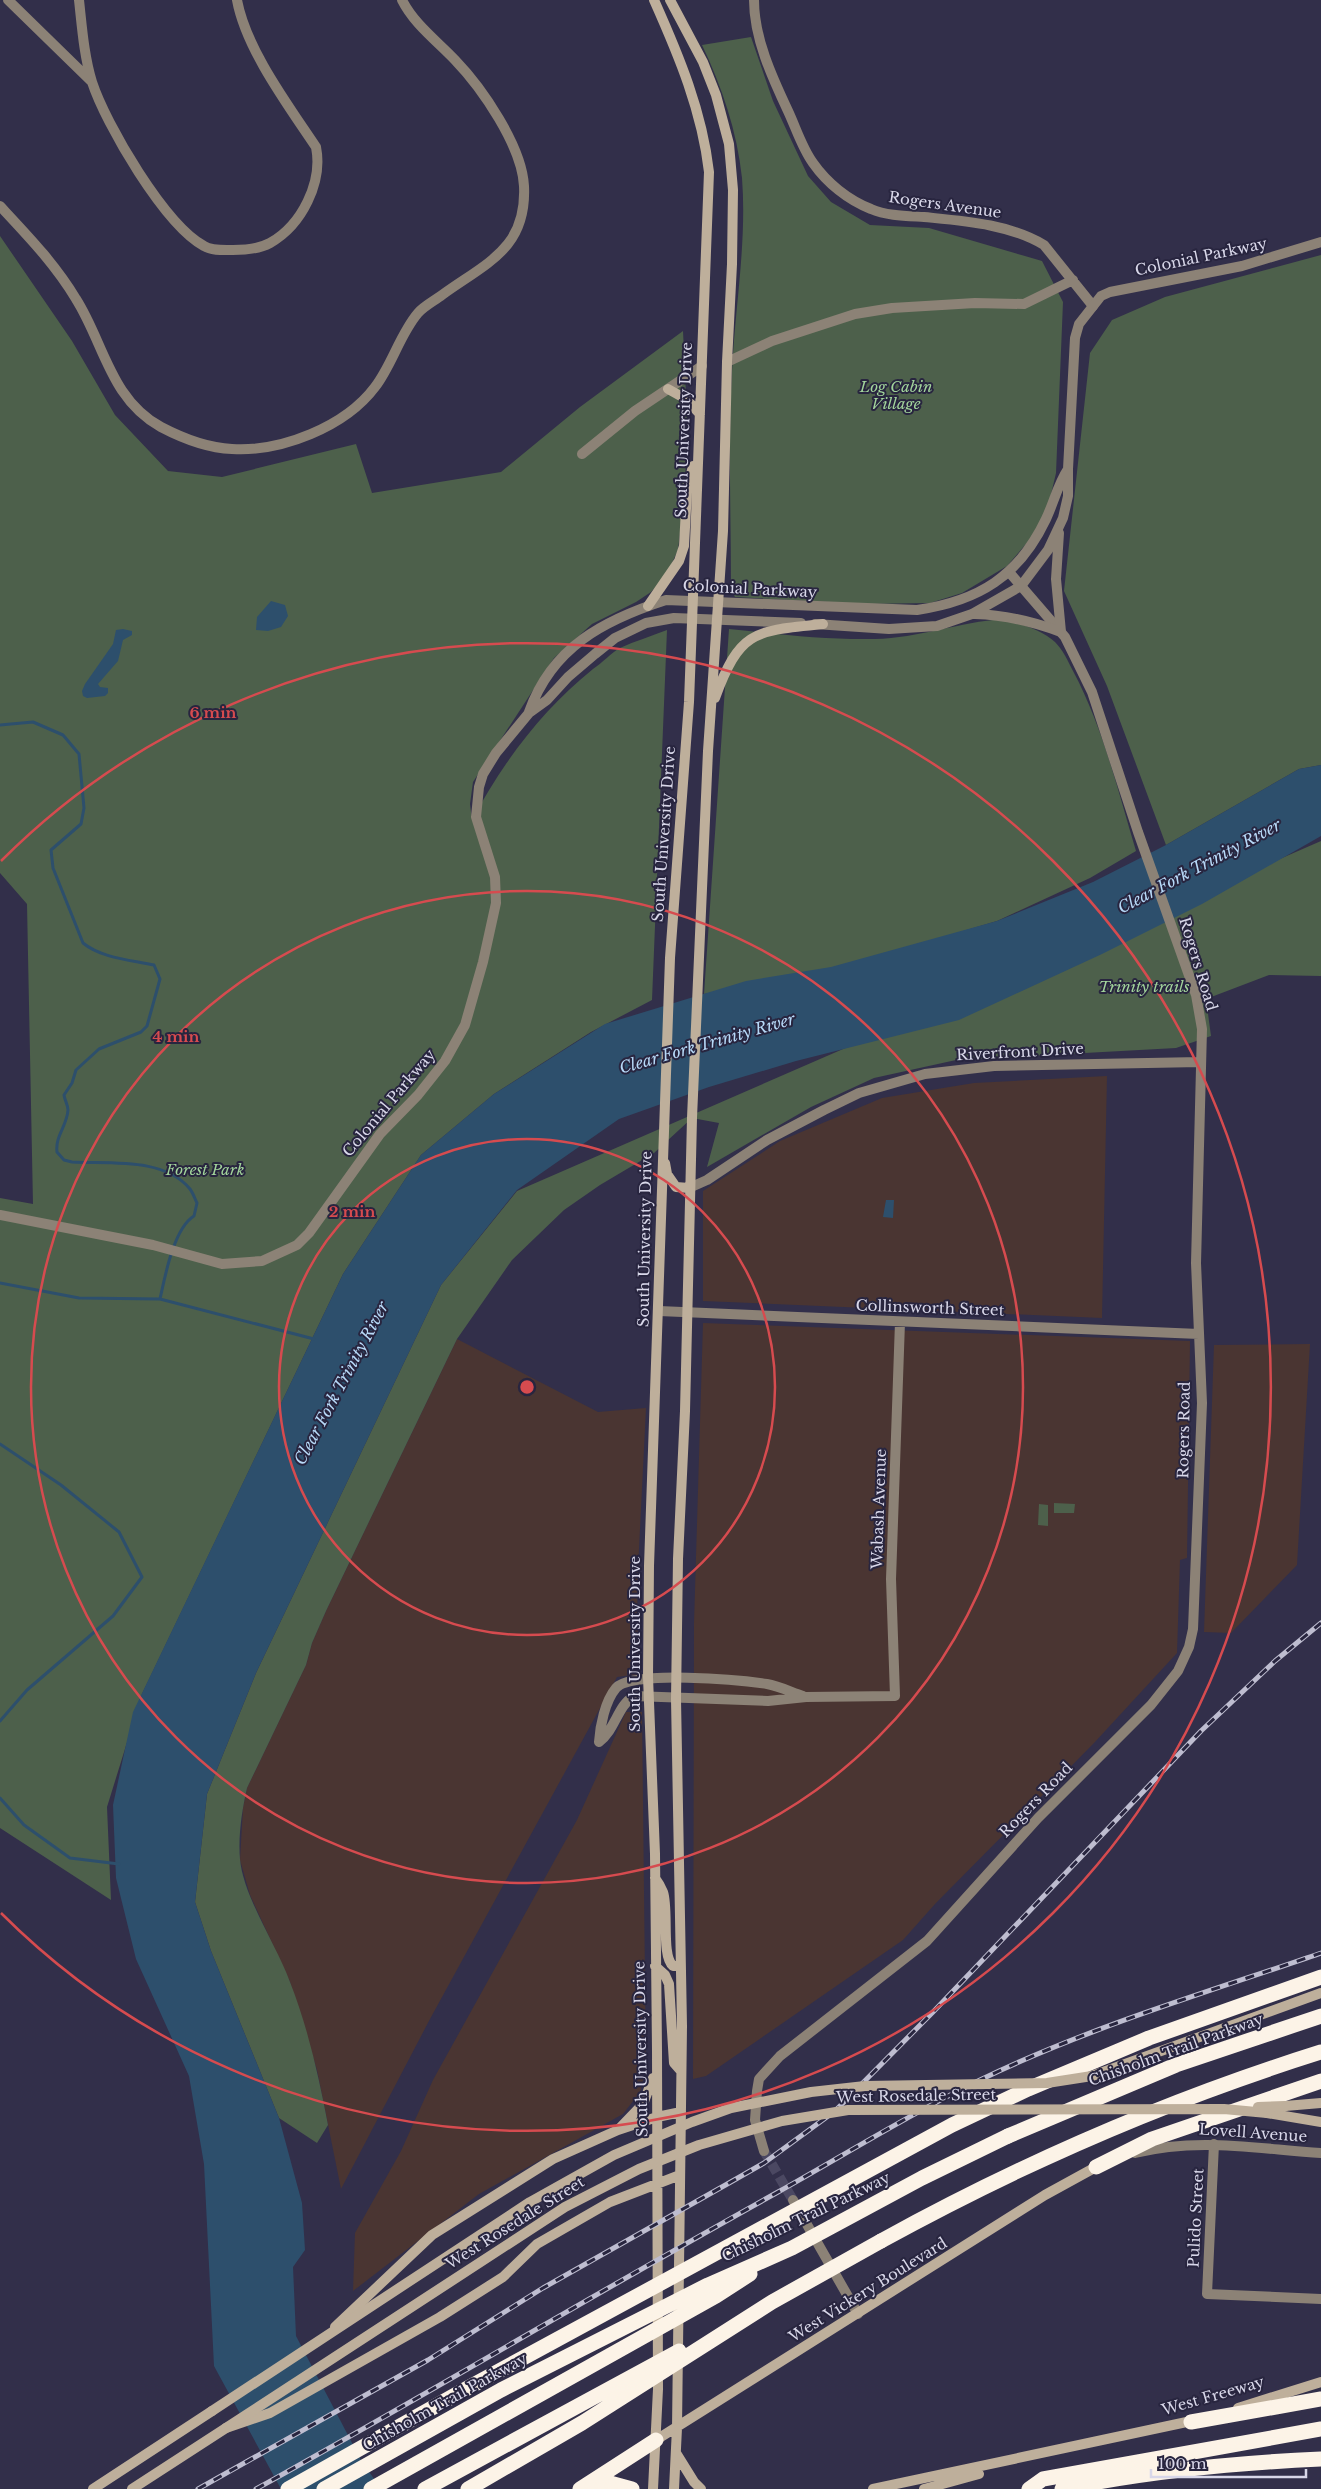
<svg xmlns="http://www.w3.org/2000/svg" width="1321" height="2489" viewBox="0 0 1321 2489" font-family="'Libre Baskerville',serif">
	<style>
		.commercial { fill: #4a3532 }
		.green { fill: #4d604b }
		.water { fill: #2d4f6c }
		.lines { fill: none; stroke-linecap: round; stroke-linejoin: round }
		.stream { stroke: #2d4f6c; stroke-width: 3 }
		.minor-tunnel { stroke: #4b4862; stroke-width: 10; stroke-dasharray: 10 5; stroke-linecap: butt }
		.minor { stroke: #8c8276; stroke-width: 10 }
		.tertiary { stroke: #8c8276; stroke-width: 10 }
		.secondary { stroke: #beaf9b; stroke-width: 10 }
		.motorway { stroke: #fcf3e7; stroke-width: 15 }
		.rail-casing { stroke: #bebdd0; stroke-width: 5 }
		.rail { stroke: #28253f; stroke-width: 3; stroke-dasharray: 9; stroke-linecap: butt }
		.secondary-bridge { stroke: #beaf9b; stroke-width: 10 }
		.motorway-bridge { stroke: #fcf3e7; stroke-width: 15 }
		.ring { fill: none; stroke: #d64b4f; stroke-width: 2.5 }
		.labels { text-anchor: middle; stroke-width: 4; stroke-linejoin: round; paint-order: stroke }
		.street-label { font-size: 15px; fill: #d8d7e9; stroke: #28253f }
		.park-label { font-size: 15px; font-style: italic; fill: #a2d49b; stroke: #28253f }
		.water-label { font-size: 16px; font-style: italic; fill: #b7d9f8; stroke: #28253f }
		.centre { fill: #d64b4f; stroke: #28253f; stroke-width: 2.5 }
		.ring-label { font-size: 15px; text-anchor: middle; font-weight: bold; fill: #d64b4f; stroke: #28253f; stroke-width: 4; stroke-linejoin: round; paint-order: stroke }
	</style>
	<rect width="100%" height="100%" fill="#322f4a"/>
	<path class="commercial" d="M1107,1076l-5,242 -399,-17v-110l77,-50 102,-43 92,-15z
		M703,1323l487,18 -3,217 -7,2 -3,93 -83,90 -159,161 -32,36 -197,136 -13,3 1,-455z
		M457,1339l141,73 48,-4 -9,181 2,85 -22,3 -187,342 -89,170 -24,-119 -16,-52 -11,-36 -40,-87 -10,-35 3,-52 4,-20 59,-123 6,-22 14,-32z
		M1310,1344l-13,221 -66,68 -27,-1 10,-287z
		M626,1712h16l4,357 -6,23 -17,22 -144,80 -126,97 2,-58 46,-82 32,-71 144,-260z"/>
	<path class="green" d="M751,37l22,64 35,75 23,26 39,23 59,3 113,33 21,41 -7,171 -7,30 -11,27 -31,36 -45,27 -32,10 -65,1 -130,-7 -4,-7c0,-73 -3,-147 1,-219 3,-64 15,-129 10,-193 -5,-47 -20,-91 -40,-133z
		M0,236l72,105 43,74 53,56 54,6 134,-33 16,49 129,-21 79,-65 103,-76 4,85 -2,74 -7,60 -12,26 -15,16 -15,10 -44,22 -38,34 -81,124 -3,22 2,16c31,-58 70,-110 121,-151 9,-6 18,-16 27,-21 15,-7 32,-12 47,-18l-15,370 -61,32 -97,62 -73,61 -78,119 -201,420 -35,113 4,93 -111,-72v-630l33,6 -6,-300 -27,-31z
		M1321,255v510l-22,4 -133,76 -59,-159 -43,-95 26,-238 22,-33 53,-23z
		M1003,619c17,5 39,11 52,23 8,8 13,19 18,29 30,56 45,120 63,180l-46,27 -93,43 -165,49 -128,24 25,-365c48,5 97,11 146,10 43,-1 85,-17 128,-20z
		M1321,841v135l-52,-1 -63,24 5,37 -35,12 -220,12 -82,18 -63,29 -104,60 12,-44 -27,-5 -38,35 -54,32 -36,25 -52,50 -55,79 -131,272 -14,32 -6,22 -59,123c-5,22 -9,48 -7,71 3,37 37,87 50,123 18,46 29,95 38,143l-11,18 -38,-25 -68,-167 -16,-49 12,-108 49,-121 185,-388 76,-94z
		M1054,1503l21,1 -1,9h-20z
		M1039,1504l9,1v21l-10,-1z"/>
	<path class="water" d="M271,601l14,4 3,11 -7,11 -13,4 -12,-1 1,-13z
		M123,629l9,2v4l-9,5 -5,21 -20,23 2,3 8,1v5l-3,3 -18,2 -4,-2 -1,-5 3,-7 28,-40 3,-14z
		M1321,765v71l-119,68 -100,50 -143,66 -163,41 -87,26 -90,32 -102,71 -76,95 -185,388 -49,121 -12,108 16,49 68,167 23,85 3,47 -12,17 3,69 65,124 20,29h-100l-67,-123 -10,-202 -15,-88 -53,-117 -20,-81 -3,-73 20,-93 210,-438 78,-119 73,-61 111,-70 141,-43 85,-14 166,-46 96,-39 73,-37 133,-76z
		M886,1200h8l-1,18 -10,-1z"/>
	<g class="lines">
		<path class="stream" d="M0,725l33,-3 30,13 16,19 5,54 -3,16 -30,26 2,18 30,75c18,15 48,17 71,22l6,14 -13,47 -6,6 -42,17 -23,21 -4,13 -8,12c1,6 4,10 4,15 -1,16 -13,26 -11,42l7,8 8,2c37,2 92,-5 118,27 3,4 5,10 7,14l-3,13c-20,12 -29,60 -34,83l154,40
			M0,1283l79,15 81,1
			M0,1444l61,41 58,47 23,45 -29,39 -86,74 -27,31
			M0,1798l24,27 46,33 49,6"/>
		<path class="minor-tunnel" d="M764,2151l29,49"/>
		<path class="minor" d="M8,0l83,81
			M79,0c3,27 5,56 13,82 14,43 73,143 112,164 8,5 20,4 29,4 13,0 26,-1 37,-7 32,-18 53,-61 46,-96 -28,-42 -70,-98 -79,-147
			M754,0c0,38 18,77 34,111 8,17 14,37 25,52 14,20 35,37 58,46 16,7 36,7 53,8 40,4 85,7 120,28l49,61
			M0,206c28,30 55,58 76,93 28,44 34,100 85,128 21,11 47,21 71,22 49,3 113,-22 143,-62 17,-22 25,-53 43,-74 6,-7 16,-12 24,-18 44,-32 85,-46 82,-109 -2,-40 -42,-98 -69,-126 -18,-19 -41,-36 -53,-60
			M727,362l45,-21 83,-27 37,-6 83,-5 49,1 49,-24
			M582,454l53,-43 67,-45
			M689,1188l18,-8 60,-40 57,-30 35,-17 66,-19 69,-8 206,-4
			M659,1311l540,23
			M599,1742c17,-13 18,-36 35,-46l134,5 38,-4 89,-1 -4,-117 9,-257
			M599,1742c1,-16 6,-41 17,-54 15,-18 125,-8 151,-4 12,2 24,8 36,12
			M1214,2144l-7,150 114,5
			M764,2151l-9,-31 2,-29 2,-12 21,-23 147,-115 111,-123 113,-113 27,-34 11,-24 4,-18 9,-226 -6,-140 6,-234 -6,-34 -58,-163 -46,-140 -27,-55 -56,-65
			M793,2200l65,114"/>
		<path class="tertiary" d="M975,614c31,1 57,7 86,18l-5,-53 3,-46
			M815,624l74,5 48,-3 35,-12 49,-28 27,-36 15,-32 5,-22v-27l7,-131 4,-14 22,-28 9,-4 132,-26 79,-24
			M529,712c23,-65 75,-92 137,-112l251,10c62,-9 102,-34 129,-91 8,-17 12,-35 22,-50
			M0,1215l153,30 69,19 40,-3 35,-16 12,-12 71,-99 38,-39 27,-34 20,-36 18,-63 13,-59 -1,-26 -19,-60 3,-30 4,-13 13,-21 33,-40 18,-13 21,-23 27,-23 20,-16 31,-15 28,-5 127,5
			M1135,2153c63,-16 123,-4 186,0"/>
		<path class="secondary" d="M670,0l33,62 13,33 13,49 4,46 -1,74 -5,98 -4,169 -15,220 -16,367 -7,293 -7,148 -2,140 6,327 -5,402 -3,61
			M668,389l18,10 14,15
			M648,606l31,-45 5,-15 3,-56 6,-24
			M715,698c25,-68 39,-67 108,-74
			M665,1163l2,11 9,13 13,1
			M655,1878c3,4 6,9 8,14 6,18 -2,64 10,74h8
			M655,1966l10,9 4,9 5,79 7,8
			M1285,2106l36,-3
			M1267,2113l54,9
			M619,2129l24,-25 10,-26
			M335,2327l97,-92 121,-76 65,-29 39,-13 24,-5
			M1238,2408l83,-26
			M656,2440l389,-245 51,-28
			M676,2453l18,29 7,7
			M93,2489l119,-78
			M132,2489l94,-61 44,-15 170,-96 63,-40 34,-33 73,-42 70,-27
			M653,2489l5,-100 -1,-338 -2,-197 -7,-177 1,-111 21,-608 19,-256 20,-530c-7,-61 -30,-116 -55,-172
			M873,2489l323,-69
			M924,2489l55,-15"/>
		<path class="motorway" d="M1008,2136l168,-71 145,-49
			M1096,2167l56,-28 169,-58
			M881,2241c138,-76 290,-142 440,-189
			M1191,2422l130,-23
			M589,2486l21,-3 22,6
			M288,2489l176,-99 488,-265 76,-36 121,-51 172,-61
			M580,2489l76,-49
			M1029,2489l14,-10 278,-50
			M1062,2489c86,-18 171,-26 259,-30"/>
		<defs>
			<path id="rail" d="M198,2489l230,-129 115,-72 186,-105 35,-20 71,-52 99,-100 267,-280 74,-70 46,-38
				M256,2489c175,-97 347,-200 522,-297 73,-41 145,-86 221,-121 104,-48 215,-81 322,-118"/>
		</defs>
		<use href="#rail" class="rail-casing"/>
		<use href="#rail" class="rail"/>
		<path class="secondary-bridge" d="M1258,2107l27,-1
			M212,2411l318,-209 84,-47 78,-33 39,-14 80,-16 54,-6 182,-3 45,-7 229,-83
			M226,2428l339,-221 74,-38 60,-24 83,-24 66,-11 376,-1 43,4"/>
		<path class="motorway-bridge" d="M324,2489l177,-99 207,-105 84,-37 130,-70 86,-42
			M371,2489l345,-193 34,-22
			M425,2489l254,-138
			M468,2489l114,-66 190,-121 109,-61"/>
	</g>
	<g class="ring">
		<circle cx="527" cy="1387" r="248"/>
		<circle cx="527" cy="1387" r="496"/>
		<path d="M1 861A744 744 0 1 1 1 1913"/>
	</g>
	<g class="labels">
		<g class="street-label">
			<text transform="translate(945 205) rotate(8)" y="5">Rogers Avenue</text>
			<text transform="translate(1201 257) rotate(-12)" y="5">Colonial Parkway</text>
			<text transform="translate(684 430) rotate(-88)" y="5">South University Drive</text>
			<text transform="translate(750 589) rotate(3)" y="5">Colonial Parkway</text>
			<text transform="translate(664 834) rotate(-86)" y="5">South University Drive</text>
			<text transform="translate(1198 964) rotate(73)" y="5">Rogers Road</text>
			<text transform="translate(1020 1052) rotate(-3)" y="5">Riverfront Drive</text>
			<text transform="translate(389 1103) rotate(-50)" y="5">Colonial Parkway</text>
			<text transform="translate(645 1239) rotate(-89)" y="5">South University Drive</text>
			<text transform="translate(930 1308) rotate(2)" y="5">Collinsworth Street</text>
			<text transform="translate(1184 1430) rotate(-89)" y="5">Rogers Road</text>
			<text transform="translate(879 1509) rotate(-88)" y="5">Wabash Avenue</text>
			<text transform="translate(635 1644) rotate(-90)" y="5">South University Drive</text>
			<text transform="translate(1036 1800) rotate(-46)" y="5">Rogers Road</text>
			<text transform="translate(641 2049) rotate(-91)" y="5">South University Drive</text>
			<text transform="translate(1176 2050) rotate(-20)" y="5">Chisholm Trail Parkway</text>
			<text transform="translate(916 2096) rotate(-1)" y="5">West Rosedale Street</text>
			<text transform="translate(1253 2133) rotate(4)" y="5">Lovell Avenue</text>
			<text transform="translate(806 2217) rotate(-26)" y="5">Chisholm Trail Parkway</text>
			<text transform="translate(1196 2218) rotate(-87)" y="5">Pulido Street</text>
			<text transform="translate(515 2223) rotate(-32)" y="5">West Rosedale Street</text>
			<text transform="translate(868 2290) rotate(-32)" y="5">West Vickery Boulevard</text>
			<text transform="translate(1213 2396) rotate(-16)" y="5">West Freeway</text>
			<text transform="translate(445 2402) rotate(-29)" y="5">Chisholm Trail Parkway</text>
		</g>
		<g class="park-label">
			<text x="896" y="392">Log Cabin<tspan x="896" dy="17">Village</tspan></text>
			<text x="1144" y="992">Trinity trails</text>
			<text x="205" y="1175">Forest Park</text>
		</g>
		<g class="water-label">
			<text transform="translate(1199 866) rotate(-28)" y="6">Clear Fork Trinity River</text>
			<text transform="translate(707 1043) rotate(-16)" y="6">Clear Fork Trinity River</text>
			<text transform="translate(341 1383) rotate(-62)" y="6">Clear Fork Trinity River</text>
		</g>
	</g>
	<circle cx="527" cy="1387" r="8" class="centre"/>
	<g class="ring-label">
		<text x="213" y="718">6 min</text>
		<text x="176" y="1042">4 min</text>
		<text x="352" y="1217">2 min</text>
	</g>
	<path d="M1151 2469v8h155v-8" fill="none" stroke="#d8d7e9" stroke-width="2.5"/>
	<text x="1158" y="2469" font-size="15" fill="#d8d7e9" stroke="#28253f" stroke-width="4" paint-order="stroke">100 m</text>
</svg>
